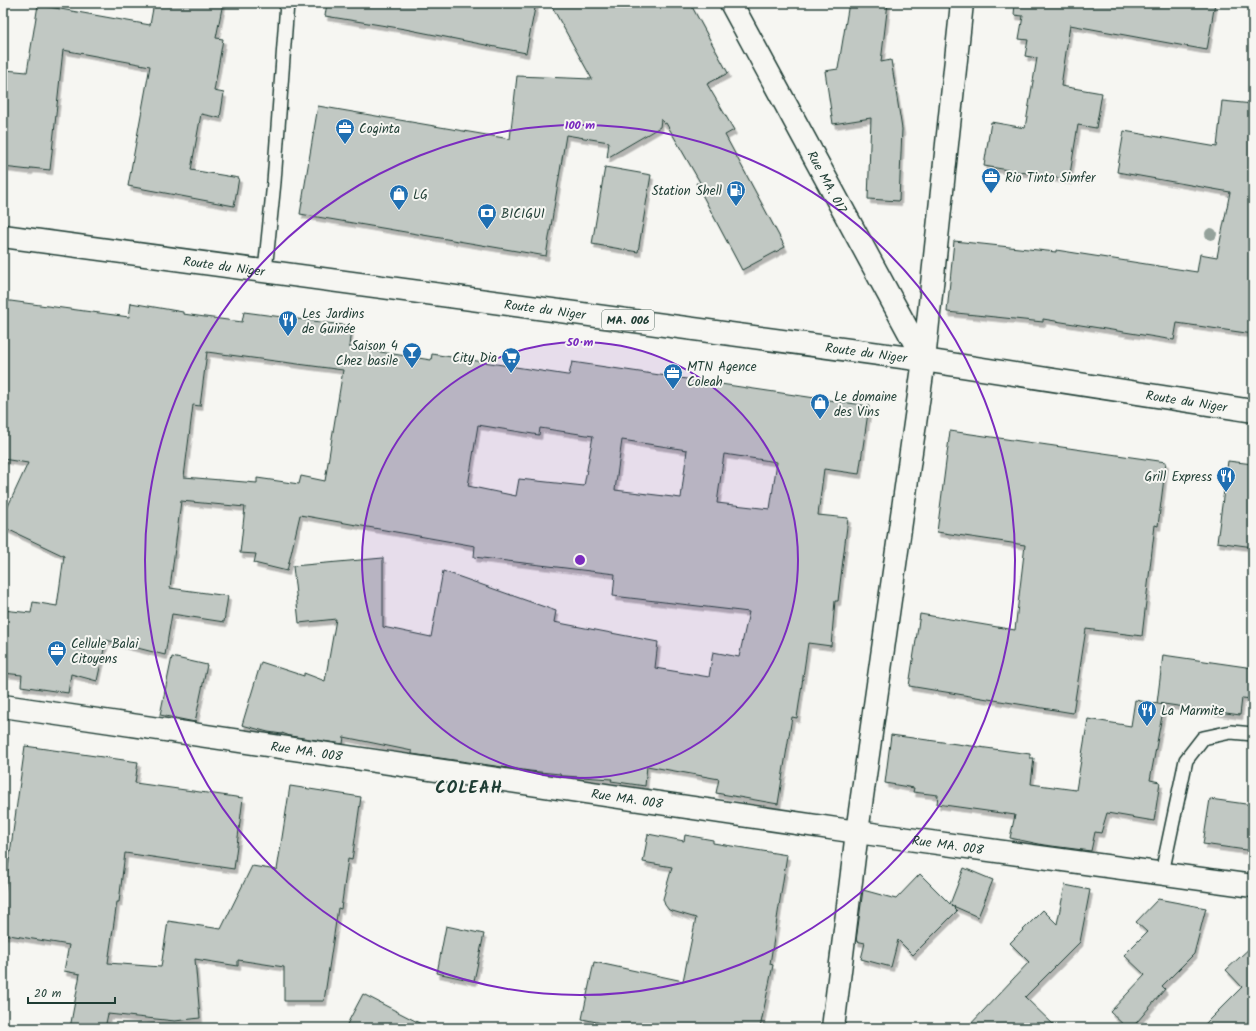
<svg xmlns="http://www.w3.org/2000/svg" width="1256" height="1031" viewBox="0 0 1256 1031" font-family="Kalam,sans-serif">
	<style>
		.building { fill: #c1c8c3; stroke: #1f3d34; fill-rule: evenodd; filter: url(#shadow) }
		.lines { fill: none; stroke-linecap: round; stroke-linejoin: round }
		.lane-casing { stroke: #1f3d34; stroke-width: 16 }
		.street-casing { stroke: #1f3d34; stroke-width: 25 }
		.primary-casing { stroke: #1f3d34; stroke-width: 25 }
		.lane { stroke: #f6f6f2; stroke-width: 13 }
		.street { stroke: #f6f6f2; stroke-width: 22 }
		.primary { stroke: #f6f6f2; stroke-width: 22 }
		.tree { fill: #94a29b }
		.ring { fill: none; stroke: #7b2cbf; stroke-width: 2 }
		.labels { text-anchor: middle; stroke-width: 4; stroke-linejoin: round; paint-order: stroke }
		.shield { fill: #f6f6f2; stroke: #60746d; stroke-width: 1 }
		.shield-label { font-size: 12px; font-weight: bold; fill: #1f3d34 }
		.poi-label { font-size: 13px; fill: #1f3d34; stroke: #f6f6f2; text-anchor: start }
		.street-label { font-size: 13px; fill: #1f3d34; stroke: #f6f6f2 }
		.district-label { font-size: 17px; font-weight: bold; letter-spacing: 1px; fill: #1f3d34; stroke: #f6f6f2 }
		.centre { fill: #7b2cbf; stroke: #f6f6f2; stroke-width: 2 }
		.ring-label { font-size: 12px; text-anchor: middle; font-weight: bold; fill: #7b2cbf; stroke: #f6f6f2; stroke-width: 4; stroke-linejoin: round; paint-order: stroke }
	</style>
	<defs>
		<filter id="shadow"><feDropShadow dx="2.5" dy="4.5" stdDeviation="0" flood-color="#0004"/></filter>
	</defs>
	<rect width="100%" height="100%" fill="#f6f6f2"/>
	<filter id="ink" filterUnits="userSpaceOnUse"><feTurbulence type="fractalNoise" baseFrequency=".025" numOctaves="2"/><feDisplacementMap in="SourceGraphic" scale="8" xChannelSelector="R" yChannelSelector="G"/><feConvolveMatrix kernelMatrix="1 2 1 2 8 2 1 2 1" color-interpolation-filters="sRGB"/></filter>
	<g filter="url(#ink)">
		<path class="building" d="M154,3h69l-7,35 7,1 -9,52 10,2 -4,25 -19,-4 -10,56 48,8 -5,28 -106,-20 22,-120 -87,-16 -13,120 -19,-2 -1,2 -27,-3v-81l2,-16 22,2 11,-67 112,20z
			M327,3h209l-10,50 -121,-24 -80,-13z
			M550,3h140l38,70 -21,11 27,46 -9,5 60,112 -43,23 -46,-87 5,1 -35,-61 -2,1 -3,-5 -1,8 -53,31 2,-16 -43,-7 -20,121 -246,-42 18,-108 192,33 7,-63 75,3z
			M849,3h39l-7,59 10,-2 11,69 -3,72 -31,-2 3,-81 -38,6 -8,-53 13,-2z
			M1015,3h200l-8,47 -137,-25 -9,61 41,7 -6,35 -18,-3 -9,55 -85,-14 7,-44 34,6 12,-70 -12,-2 3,-16 -9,-1 4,-23 -9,-1z
			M1222,101l31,3v230l-76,-11 -3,17 -131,-21v3l-96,-10 7,-71 102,11v-2l141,22 3,-18 17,3 13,-65 -113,-20 7,-41 93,16z
			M605,167l46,8 -13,77 -46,-8z
			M3,300l126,17 2,-14 52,9v2l59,8 2,-10 107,14 -2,21 82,13 1,-6 135,21h2l3,-13 297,44 -10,68 -35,-5 -6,46 30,3 -10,83h-3l-4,45 -23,-3 -11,75 -5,-1 -14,87 -62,-11 3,-14 -72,-13 -2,20 -34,-5 1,-2 -47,-3h-4l-1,-2 -30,-3 -118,-17v-3l-68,-14 -1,7 -53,-8 -8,-3v1l-14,-2 -26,-7 19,-63 43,14v-3l21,8 11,-62 -37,4 -6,-57 90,-8v69l48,10 12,-66 113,40 -2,11 104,20 -3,26 54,9 4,-25 26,5 10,-45 -136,-16 2,-22 -141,-17 1,-11 -175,-31 -13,56 -33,-8 2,-9 -16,-1 5,-46 -64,-6 -11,87 58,8 -4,26 -52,-8 -7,41 -59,-15 -9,41 -26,-7 -3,19 -47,-7 1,-11 -19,-2v-63l28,3 2,-11 24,4 7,-50 -61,-29v-10l25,-54 -25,-4zM207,352l136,18 -18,111 -24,-5 -2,8 -42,-6v5l-73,-6 9,-72 7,1zM478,425l61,10 1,-7 53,8 -9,50 -65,-7 -3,17 -48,-10zM622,440l65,10 -6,48 -66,-8zM724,454l53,8 -7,47 -53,-6z
			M950,431l216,31 -8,64 -3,-1 -13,111 -56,-7 -13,84 -164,-27 11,-72 95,16 10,-85 -88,-13z
			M1228,461l25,3v83l-36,-5z
			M1163,655l90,13v31l-11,-1 -2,17 -83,-12z
			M172,657l35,8 -12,57 -35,-7z
			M1135,700l29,5 -14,75 10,2 -6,39 -47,-8 -6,20 -6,-1 -4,19 -47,-6 -34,-7 5,-23 -78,-11 1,-9 -25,-3 1,-4 -29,-5 6,-48 139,19v4h4l-3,26 45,6 12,-71 43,7z
			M25,746l113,16 -3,21 108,15 -9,71 -109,-16 -6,49h-2l-9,61 53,4 7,-46 53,8 31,-63 25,4 13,-84 71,11 -9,63 -4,-1 -7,50 -3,-1 -14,93h-40v-34l-46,-7v6l-43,-7 5,59 -25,3 -67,-7 -3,14h-35l10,-54 -16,-3 5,-26 -66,-11v-30z
			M1210,799l43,6v46l-50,-7z
			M648,834l36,7 1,-6 28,5v3l74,12 -17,109 3,1 -13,63h-134l-44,-9 12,-57 89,19 13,-63 -27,-8 -4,-5 -2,-6 9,-32 -29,-5z
			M964,868l29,12 -15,37 -27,-12 6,6 -44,44 -15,-15 -7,27 -30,-8 4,-16 -9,-2 7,-51 33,9 24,-25 30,30z
			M1065,885l25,5 -10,52 -55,55 32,31h-90l62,-66 -19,-19 33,-33 14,14z
			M1158,899l48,9 -12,46 -32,32 3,3 -33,39h-5l-17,-16 35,-37 -21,-20 23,-23 -11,-10z
			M446,926l38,8 -10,47 -37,-8z
			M1253,945v83h-52l41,-41 -16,-17z
			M363,994l66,34h-84z"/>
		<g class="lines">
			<defs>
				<path id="lane" d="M265,271l9,-89 13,-179
					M1162,873l24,-113 17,-22 28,-6 22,2"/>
				<g id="street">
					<path id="s1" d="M731,3l193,357"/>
					<path id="s2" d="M3,706l854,126 396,54"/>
					<path d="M833,1028l24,-196 67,-472 38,-357"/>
				</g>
				<g id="primary">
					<path id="s3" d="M3,236l921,124 329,51"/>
				</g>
			</defs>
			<use href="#lane" class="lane-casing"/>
			<use href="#street" class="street-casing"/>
			<use href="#primary" class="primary-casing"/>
			<use href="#lane" class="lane"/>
			<use href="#street" class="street"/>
			<use href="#primary" class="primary"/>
		</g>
		<circle class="tree" cx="1211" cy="234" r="6"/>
	</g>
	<circle cx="580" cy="560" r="218" fill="#7b2cbf" fill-opacity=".12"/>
	<g class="ring">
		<circle cx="580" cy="560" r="218"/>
		<circle cx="580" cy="560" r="435"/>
	</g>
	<defs>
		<symbol id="office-pin" viewBox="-11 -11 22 30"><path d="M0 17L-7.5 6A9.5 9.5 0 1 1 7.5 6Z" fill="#1f6fb2" stroke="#f6f6f2"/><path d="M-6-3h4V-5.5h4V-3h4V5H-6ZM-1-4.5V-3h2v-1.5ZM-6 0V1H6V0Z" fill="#fff"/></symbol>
		<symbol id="fuel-pin" viewBox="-11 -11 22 30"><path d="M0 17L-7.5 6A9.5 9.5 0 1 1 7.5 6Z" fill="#1f6fb2" stroke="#f6f6f2"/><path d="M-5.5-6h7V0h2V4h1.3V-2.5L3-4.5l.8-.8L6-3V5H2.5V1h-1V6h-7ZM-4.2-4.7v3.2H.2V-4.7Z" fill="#fff"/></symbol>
		<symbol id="shop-pin" viewBox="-11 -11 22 30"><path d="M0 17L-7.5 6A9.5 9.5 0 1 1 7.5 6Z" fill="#1f6fb2" stroke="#f6f6f2"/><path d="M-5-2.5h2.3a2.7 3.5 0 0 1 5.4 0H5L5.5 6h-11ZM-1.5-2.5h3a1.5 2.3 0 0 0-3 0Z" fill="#fff"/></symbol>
		<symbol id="bank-pin" viewBox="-11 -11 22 30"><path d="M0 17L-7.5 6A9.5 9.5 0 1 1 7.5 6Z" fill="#1f6fb2" stroke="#f6f6f2"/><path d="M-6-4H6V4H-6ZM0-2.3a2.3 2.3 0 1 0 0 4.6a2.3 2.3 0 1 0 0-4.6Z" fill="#fff"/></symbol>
		<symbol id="restaurant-pin" viewBox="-11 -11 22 30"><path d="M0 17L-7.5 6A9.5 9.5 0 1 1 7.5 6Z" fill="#1f6fb2" stroke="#f6f6f2"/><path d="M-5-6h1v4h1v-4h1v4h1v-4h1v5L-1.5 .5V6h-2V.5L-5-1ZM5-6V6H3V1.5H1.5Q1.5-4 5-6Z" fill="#fff"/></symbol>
		<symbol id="bar-pin" viewBox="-11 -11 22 30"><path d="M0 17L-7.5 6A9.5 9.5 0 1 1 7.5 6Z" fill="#1f6fb2" stroke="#f6f6f2"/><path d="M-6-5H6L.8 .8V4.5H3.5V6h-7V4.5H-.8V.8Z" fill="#fff"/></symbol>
		<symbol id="supermarket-pin" viewBox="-11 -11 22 30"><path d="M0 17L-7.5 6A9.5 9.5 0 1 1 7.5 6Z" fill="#1f6fb2" stroke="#f6f6f2"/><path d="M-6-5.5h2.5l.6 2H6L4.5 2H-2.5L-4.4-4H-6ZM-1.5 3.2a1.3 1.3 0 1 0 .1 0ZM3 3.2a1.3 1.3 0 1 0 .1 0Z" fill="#fff"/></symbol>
	</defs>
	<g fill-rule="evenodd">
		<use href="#office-pin" x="334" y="117" width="22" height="30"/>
		<use href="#office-pin" x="980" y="166" width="22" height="30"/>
		<use href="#fuel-pin" x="725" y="179" width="22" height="30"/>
		<use href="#shop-pin" x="388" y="183" width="22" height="30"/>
		<use href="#bank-pin" x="476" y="202" width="22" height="30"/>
		<use href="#restaurant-pin" x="277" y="309" width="22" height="30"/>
		<use href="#bar-pin" x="401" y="341" width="22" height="30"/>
		<use href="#supermarket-pin" x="500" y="346" width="22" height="30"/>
		<use href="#office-pin" x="662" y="362" width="22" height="30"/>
		<use href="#shop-pin" x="809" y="392" width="22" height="30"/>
		<use href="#restaurant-pin" x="1215" y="465" width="22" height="30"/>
		<use href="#office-pin" x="46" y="639" width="22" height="30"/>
		<use href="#restaurant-pin" x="1136" y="699" width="22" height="30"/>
	</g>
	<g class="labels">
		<rect class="shield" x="602" y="310" width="52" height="20" rx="3"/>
		<g class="shield-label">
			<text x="628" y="324">MA. 006</text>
		</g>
		<g class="poi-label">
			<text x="359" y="133">Coginta</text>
			<text x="1005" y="182">Rio Tinto Simfer</text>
			<text x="722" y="195" text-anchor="end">Station Shell</text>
			<text x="413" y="199">LG</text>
			<text x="501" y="218">BICIGUI</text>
			<text x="302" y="318">Les Jardins<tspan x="302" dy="15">de Guinée</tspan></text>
			<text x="398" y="350" text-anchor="end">Saison 4<tspan x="398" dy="15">Chez basile</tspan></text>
			<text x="497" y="362" text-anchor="end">City Dia</text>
			<text x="687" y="371">MTN Agence<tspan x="687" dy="15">Coleah</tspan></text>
			<text x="834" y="401">Le domaine<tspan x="834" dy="15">des Vins</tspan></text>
			<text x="1212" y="481" text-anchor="end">Grill Express</text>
			<text x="71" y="648">Cellule Balai<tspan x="71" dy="15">Citoyens</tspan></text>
			<text x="1161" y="715">La Marmite</text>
		</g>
		<g class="street-label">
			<text dy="5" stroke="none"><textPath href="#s1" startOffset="203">Rue MA. 017</textPath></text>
			<text dy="5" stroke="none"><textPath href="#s3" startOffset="223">Route du Niger</textPath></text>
			<text dy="5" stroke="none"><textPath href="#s3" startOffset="547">Route du Niger</textPath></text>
			<text dy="5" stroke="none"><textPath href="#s3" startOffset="871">Route du Niger</textPath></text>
			<text dy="5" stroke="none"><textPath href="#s3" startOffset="1195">Route du Niger</textPath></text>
			<text dy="5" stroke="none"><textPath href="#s2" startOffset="307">Rue MA. 008</textPath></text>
			<text dy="5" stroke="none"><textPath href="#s2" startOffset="631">Rue MA. 008</textPath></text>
			<text dy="5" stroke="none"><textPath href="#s2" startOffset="955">Rue MA. 008</textPath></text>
		</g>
		<g class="district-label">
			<text x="469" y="793">COLEAH</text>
		</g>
	</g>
	<circle cx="580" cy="560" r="6" class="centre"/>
	<g class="ring-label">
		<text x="580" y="129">100 m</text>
		<text x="580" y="346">50 m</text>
	</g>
	<rect width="1256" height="1031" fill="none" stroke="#f6f6f2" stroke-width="16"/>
	<rect x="8" y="8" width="1240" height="1015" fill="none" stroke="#1f3d34" stroke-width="1.5" filter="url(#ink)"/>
	<path d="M28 997v6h87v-6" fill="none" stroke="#1f3d34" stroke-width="2"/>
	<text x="34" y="997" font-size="12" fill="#1f3d34" stroke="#f6f6f2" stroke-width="3" paint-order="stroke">20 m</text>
</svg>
